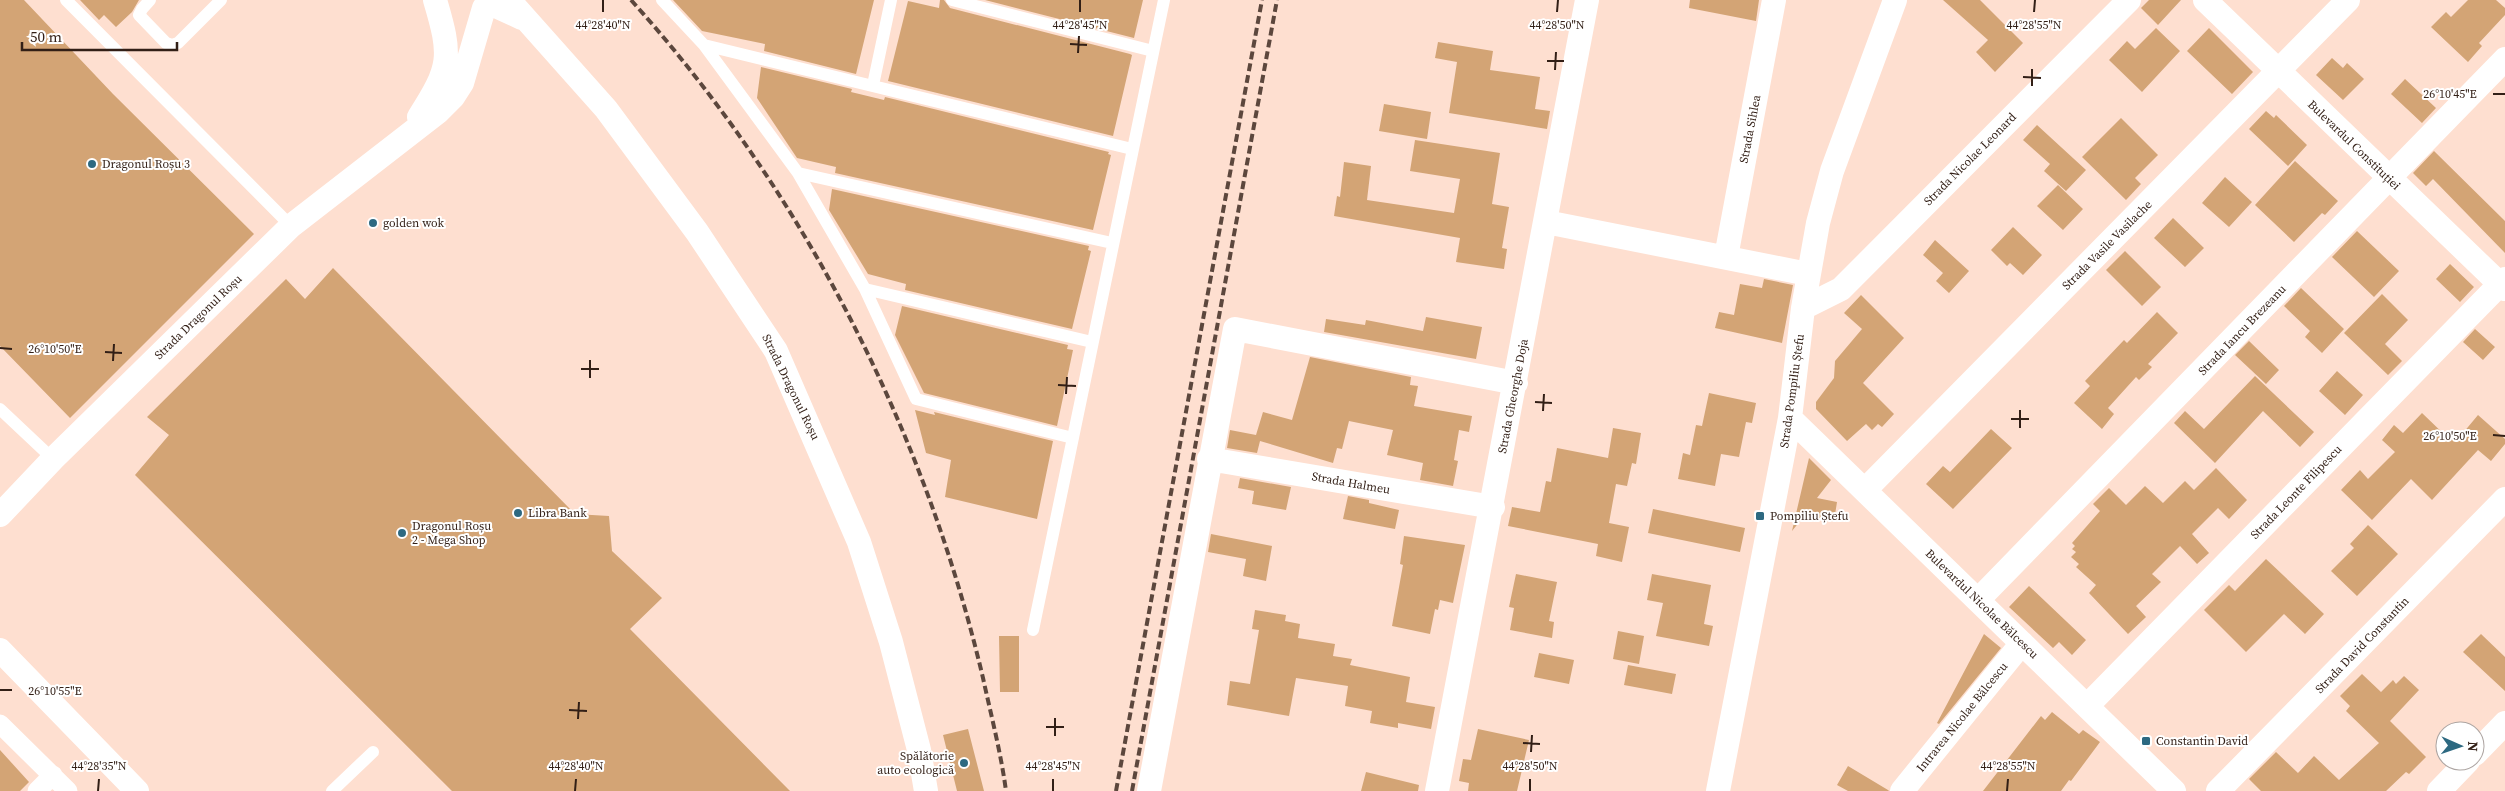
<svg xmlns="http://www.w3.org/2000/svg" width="2505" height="791" viewBox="0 0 2505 791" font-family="'Source Serif 4',serif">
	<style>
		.building { fill: #d3a475 }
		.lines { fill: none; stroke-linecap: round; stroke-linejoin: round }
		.service { stroke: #fff; stroke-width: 12 }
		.pedestrian { stroke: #fff; stroke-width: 19 }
		.minor { stroke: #fff; stroke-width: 24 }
		.rail { stroke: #5c473d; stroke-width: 4; stroke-dasharray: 8 4; stroke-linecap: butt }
		.ticks { fill: none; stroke: #321f16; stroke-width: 2 }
		.poi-dot { fill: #2d6981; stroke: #fff; stroke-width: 2 }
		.labels { text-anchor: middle; stroke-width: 4; stroke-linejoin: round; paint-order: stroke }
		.street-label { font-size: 12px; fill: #321f16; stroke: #fff }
		.poi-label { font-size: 12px; fill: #321f16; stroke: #fff; text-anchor: start }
		.ticks-label { font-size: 12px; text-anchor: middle; fill: #321f16; stroke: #fff; stroke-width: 4; stroke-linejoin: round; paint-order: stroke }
	</style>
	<rect width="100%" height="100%" fill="#fedfd0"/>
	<path class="building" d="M0,0h24l89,94 141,140 -184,184 -70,-72z
		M80,0h59l-7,12 -16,15 -12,-12 -5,5z
		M673,0h201l-18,74 -92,-23 1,-7 -63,-13z
		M940,0h4l6,8 180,46 2,1 -19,81 -225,-55 20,-80 31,7z
		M985,0h158l-9,38z
		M1690,0h69l-3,21 -67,-13z
		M1943,0h37l43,43 -28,29 -19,-20 12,-12z
		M2149,0h32l-23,25 -17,-17z
		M2468,0h28l9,8v7l-26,28 3,3 -14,16 -37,-35 15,-15 5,5z
		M2156,28l24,23 -38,41 -33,-32 18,-19 8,8z
		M2209,28l44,44 -21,22 -45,-43z
		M1438,42l55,9 -3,19 50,7 -5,32 15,2 -3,18 -98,-16 8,-51 -22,-4z
		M2332,58l11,10 4,-5 17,16 -21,21 -27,-25z
		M761,67l91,22 -1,3 33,8 1,-3 224,55 -1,2 3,1 -18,75 -258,-57 1,-6 -39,-9 -40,-60z
		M2405,79l31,29 -14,15 -31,-29z
		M1384,104l47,8 -4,27 -48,-8z
		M2266,111l8,7 2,-3 31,30 -19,21 -39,-37z
		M2121,118l37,37 -23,23 6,6 -15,16 -44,-43z
		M2037,125l49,45 -20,21 -22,-20 6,-7 -27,-24z
		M1415,140l85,13 -8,51 17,3 -7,41 5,1 -3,20 -48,-7 4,-24 -126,-22 3,-20 3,1 4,-35 27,4 -4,34 87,13 6,-34 -50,-8z
		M2434,151l71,70v32l-72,-74 -7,7 -13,-13z
		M2295,161l43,40 -13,14 -3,-2 -28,29 -39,-37z
		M2225,177l27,25 -23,25 -27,-24z
		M2058,185l25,24 -20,21 -26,-24z
		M832,189l257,57 -1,4 3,1 -19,78 -167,-39 1,-6 -38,-10 -39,-64z
		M2173,218l31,30 -19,19 -31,-29z
		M2013,227l29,28 -19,20 -13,-12 -3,3 -16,-16z
		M2357,231l42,40 -25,26 -42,-40z
		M1935,240l34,31 -20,22 -13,-12 7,-8 -20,-18z
		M2125,251l36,36 -19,19 -36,-36z
		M2450,264l24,23 -14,15 -24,-23z
		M333,268l242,246 34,2 3,35 50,47 -32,31 160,162h-338l-317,-316 34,-40 -22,-18 139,-138 19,20z
		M1764,279l29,6 -11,58 -67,-15 4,-16 15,3 6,-31 22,4z
		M2301,288l43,41 -22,24 -17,-16 5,-6 -26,-25z
		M2382,294l26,26 -23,24 17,17 -14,14 -44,-42z
		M1861,295l43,43 -41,45 31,31 -12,13 -4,-3 -6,6 -6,-6 -19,17 -31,-32v-7l18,-24 1,-17 27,-32 -18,-16z
		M902,306l166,39 -1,4 6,1 -16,76 -133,-33 -29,-58z
		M2157,312l21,21 -30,31 4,3 -13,13 -3,-3 -28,31 6,6 -12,15 -28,-26 16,-17 -5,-5 39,-41 3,3z
		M1426,317l56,10 -6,32 -152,-27 2,-13 39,6 1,-5 57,11z
		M2475,329l20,18 -12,13 -20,-18z
		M2249,341l30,29 -13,14 -31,-29z
		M1310,357l101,20 -1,8 8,1 -4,20 58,10 -3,16 -10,-2 -5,30 4,1 -5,25 -33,-6 3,-17 -36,-8 6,-25 -44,-9 -7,28 -5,-1 -4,15 -73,-22 -3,12 -30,-5 3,-18 26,5 7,-23 29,8z
		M2337,371l26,24 -18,20 -26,-24z
		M2255,376l59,56 -14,15 -37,-36 -48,52 -41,-40 11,-12 19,18z
		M1709,393l47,10 -4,20 -6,-1 -7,35 -18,-3 -6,32 -37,-7 5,-26 7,2 6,-30 6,1z
		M915,410l20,5 -1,-3 119,29 -16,78 -92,-22 6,-37 -25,-7z
		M2422,413l27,26 4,-4 5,4 20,-24 27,24v5l-14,17 -13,-11 -46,50 -21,-21 -39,41 -31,-30 19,-20 8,9 27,-27 -13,-12 12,-15 9,8z
		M1613,428l28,5 -5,31 -4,-1 -5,23 -11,-2 -7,39 20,4 -7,35 -26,-6 2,-12 -90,-18 4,-19 28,5 6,-31 5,1 6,-34 51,10z
		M1991,429l21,19 -59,61 -27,-25 17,-18 7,6z
		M1809,458l22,22 -14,18 20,4 -3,19 -30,-5 -12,15z
		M2216,468l31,32 -18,19 -11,-11 -26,26 17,19 -12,11 -17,-18 -28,28 9,8 -25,24 10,11 -18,17 -39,-41 7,-8 -20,-18 3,-3 -8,-7 5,-5 -4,-3 3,-3 -3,-3 28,-32 -7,-7 16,-16 17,17 19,-19 18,17 22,-22 9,9z
		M1240,478l51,9 -5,23 -34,-6 2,-13 -16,-3z
		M1348,496l21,4v3l30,7 -4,19 -52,-10z
		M1653,509l92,19 -5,24 -92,-19z
		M2368,525l30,29 -41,42 -26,-25 23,-23 -4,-4z
		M1211,534l61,12 -6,35 -23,-5 3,-17 -38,-7z
		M1404,536l61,9 -12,58 -13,-3 -2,10 -3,-1 -5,25 -38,-8 11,-61 -3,-1z
		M2266,559l58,55 -19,20 -21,-20 -38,38 -42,-42 25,-25 6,6z
		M1516,574l41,8 -8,39 5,1 -2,16 -42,-8 4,-22 -5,-1z
		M1652,574l59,11 -7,39 9,2 -4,20 -53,-10 7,-33 -16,-3z
		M2029,586l57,54 -14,15 -13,-13 -6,6 -44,-41z
		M1255,610l31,5 -1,6 15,3 -2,14 37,6 -2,12 19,3 -2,6 60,12 -4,25 29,5 -4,22 -33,-6v5l-28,-5 2,-12 -27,-5 3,-20 -52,-8 -7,38 -62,-11 3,-24 20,3 9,-54 -7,-1z
		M1618,631l26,5 -5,28 -26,-5z
		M1984,634l17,14 -62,76 -2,-1z
		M2481,634l24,23v34l-42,-39z
		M999,636h20v56h-19z
		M1539,653l35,7 -5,24 -35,-7z
		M1628,665l48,9 -4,20 -48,-9z
		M2362,674l19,18 12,-12 3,4 8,-8 15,14 -29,31 36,36 -17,17 -3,-2 -20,19h-125l-12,-12 27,-27 22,21 16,-17 25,24 40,-37 -33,-32 4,-5 -10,-10z
		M2052,712l27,22 4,-4 17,12 -29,39 -2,-1 -8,11h-78l58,-75 4,4z
		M968,729l16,62h-27l-14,-56z
		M1478,729l51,11 -12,51h-49l1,-8 -10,-2 4,-22 8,1z
		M0,750l29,32 -9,9h-20z
		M1848,766l40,24 1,1h-41l-11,-6z
		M1366,772l53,13 -1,6h-57z"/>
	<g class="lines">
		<path class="service" d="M66,0l225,226
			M150,0l-8,9 -3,6 27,28 6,2 6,-2 43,-43
			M662,0l42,45 94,128 67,116 51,110 157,39
			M952,0l201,51
			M704,45l428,104
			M873,85l18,-85
			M798,173l314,70
			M865,289l227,53
			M0,409l53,50
			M1033,630l131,-630
			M332,791l41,-39"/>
		<path class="pedestrian" d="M0,724l68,67
			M37,791l16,-16"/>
		<path class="minor" d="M509,0l97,109 91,123 79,119 83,191 32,100 28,108 7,41
			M2205,0l300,289
			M419,117c32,-50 33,-60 16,-117
			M1546,222l262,52
			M1726,257l48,-257
			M1803,308l38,-19 288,-289
			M1790,418l384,373
			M1209,459l284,48
			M1865,490l483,-490
			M0,515l53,-56 238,-233 147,-114 15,-15 9,-14 22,-75 12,-2 26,12
			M1978,600l527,-541
			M0,650l137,141
			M2087,706l418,-427
			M2475,754l30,-31
			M1149,791l86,-462 281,54
			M1437,791l150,-791
			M1718,791l72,-373 13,-110 15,-85 14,-52 63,-171
			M1902,791l120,-148
			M2218,791l287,-292
			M2439,791l29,-30"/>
		<path class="rail" d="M631,0c172,191 293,428 352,678 8,37 18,75 23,113
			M1116,791l146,-791
			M1132,791l145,-791"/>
	</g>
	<path class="ticks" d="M603,12v-12M1080,12v-12M1557,12l1,-12M2034,12l1,-12M1070,44l17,1M1078,53l1,-17M1547,61h17M1555,70l1,-18M2023,77l18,1M2032,86v-17M2493,94h12M0,348l12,1M105,352l17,1M113,361l1,-17M581,369h18M590,378v-18M1058,385l18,1M1066,394l1,-17M1535,402l17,1M1543,411l1,-17M2011,419h18M2020,428v-18M2493,435l12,1M0,690h12M569,710l18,1M578,719l1,-17M1046,727h18M1055,736v-18M1523,743l17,1M1531,752l1,-17M98,791l1,-12M575,791l1,-12M1053,791v-12M1530,791v-12M2007,791l1,-12"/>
	<g class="poi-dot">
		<circle cx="92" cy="164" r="5"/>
		<circle cx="373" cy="223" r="5"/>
		<circle cx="518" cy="513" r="5"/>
		<rect x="1755" y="511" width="10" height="10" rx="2.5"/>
		<circle cx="402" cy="533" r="5"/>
		<rect x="2141" y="736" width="10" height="10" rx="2.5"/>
		<circle cx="964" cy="763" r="5"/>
	</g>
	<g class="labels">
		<g class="street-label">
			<text transform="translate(1750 129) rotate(-79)" y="4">Strada Sihlea</text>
			<text transform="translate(2354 145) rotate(44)" y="4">Bulevardul Constituției</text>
			<text transform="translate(1970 159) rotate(-45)" y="4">Strada Nicolae Leonard</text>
			<text transform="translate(2107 245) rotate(-45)" y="4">Strada Vasile Vasilache</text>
			<text transform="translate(198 317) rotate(-44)" y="4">Strada Dragonul Roșu</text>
			<text transform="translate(2242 330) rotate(-46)" y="4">Strada Iancu Brezeanu</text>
			<text transform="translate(791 387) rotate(64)" y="4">Strada Dragonul Roșu</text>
			<text transform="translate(1792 391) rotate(-82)" y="4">Strada Pompiliu Ștefu</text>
			<text transform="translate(1513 396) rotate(-79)" y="4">Strada Gheorghe Doja</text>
			<text transform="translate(1351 483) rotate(10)" y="4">Strada Halmeu</text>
			<text transform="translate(2296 492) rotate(-46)" y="4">Strada Leonte Filipescu</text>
			<text transform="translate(1982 604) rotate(44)" y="4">Bulevardul Nicolae Bălcescu</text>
			<text transform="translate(2362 645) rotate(-46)" y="4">Strada David Constantin</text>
			<text transform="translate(1962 717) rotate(-51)" y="4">Intrarea Nicolae Bălcescu</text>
		</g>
		<g class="poi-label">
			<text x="102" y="168">Dragonul Roșu 3</text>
			<text x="383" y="227">golden wok</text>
			<text x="528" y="517">Libra Bank</text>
			<text x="1770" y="520">Pompiliu Ștefu</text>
			<text x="412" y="530">Dragonul Roșu<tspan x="412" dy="14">2 - Mega Shop</tspan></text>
			<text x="2156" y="745">Constantin David</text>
			<text x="954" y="760" text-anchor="end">Spălătorie<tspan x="954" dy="14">auto ecologică</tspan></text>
		</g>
	</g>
	<g class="ticks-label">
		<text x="603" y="29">44°28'40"N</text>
		<text x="1080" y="29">44°28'45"N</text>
		<text x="1557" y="29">44°28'50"N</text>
		<text x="2034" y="29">44°28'55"N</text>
		<text x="2450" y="98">26°10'45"E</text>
		<text x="55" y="353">26°10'50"E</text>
		<text x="2450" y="440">26°10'50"E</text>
		<text x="55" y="695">26°10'55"E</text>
		<text x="99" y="770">44°28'35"N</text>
		<text x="576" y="770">44°28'40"N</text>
		<text x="1053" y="770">44°28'45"N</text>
		<text x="1530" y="770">44°28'50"N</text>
		<text x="2008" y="770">44°28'55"N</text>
	</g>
	<g transform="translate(2460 746) rotate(92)"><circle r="24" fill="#ffffff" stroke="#ada5a2"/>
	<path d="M0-4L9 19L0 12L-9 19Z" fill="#2d6981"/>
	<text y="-8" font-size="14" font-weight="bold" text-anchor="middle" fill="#321f16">N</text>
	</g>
	<path d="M22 42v8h155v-8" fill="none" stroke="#321f16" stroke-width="2.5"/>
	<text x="30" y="42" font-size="15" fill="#321f16" stroke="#ffffff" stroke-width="4" paint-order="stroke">50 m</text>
</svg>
